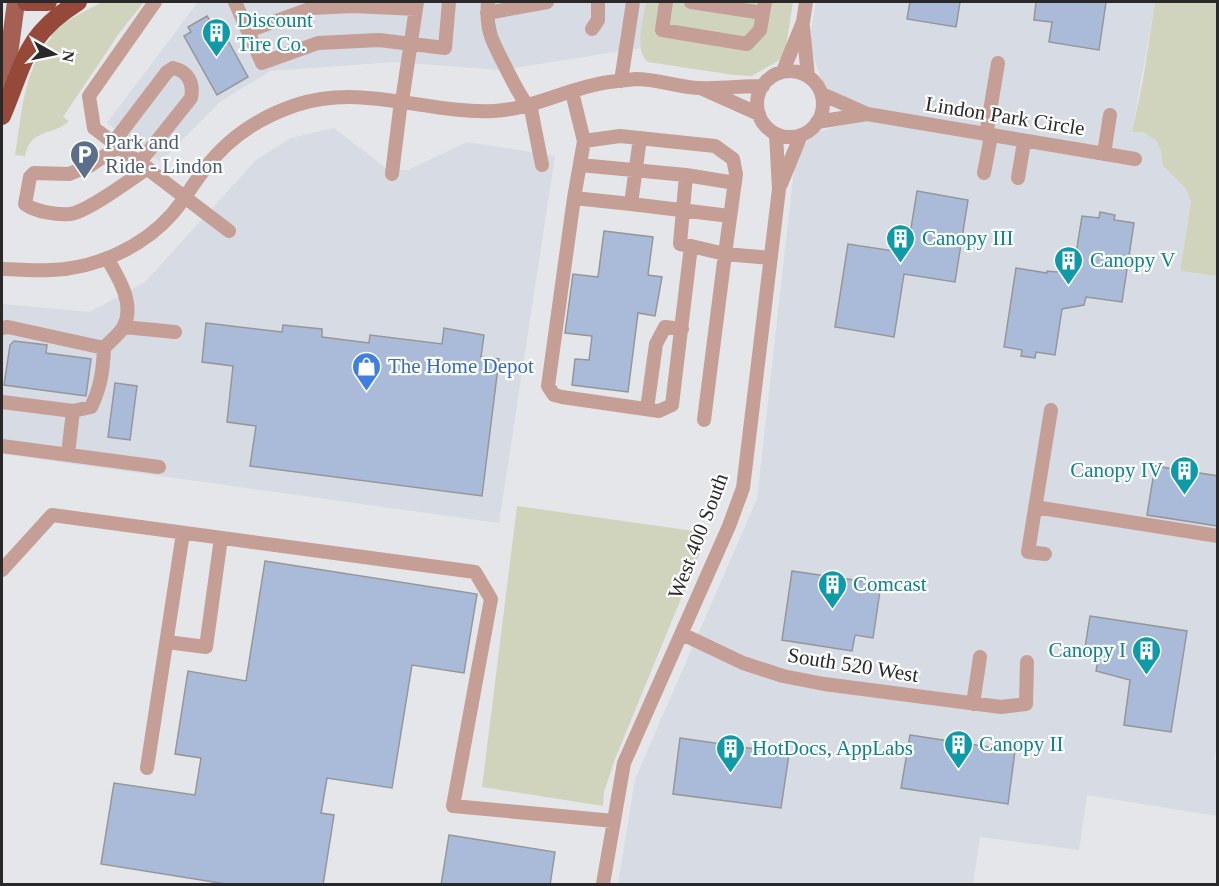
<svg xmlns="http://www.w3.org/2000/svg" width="1219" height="886" viewBox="0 0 1219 886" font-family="Georgia,serif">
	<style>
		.built { fill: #d6dbe4 }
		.green { fill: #d0d4bd }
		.building { fill: #aabbd9; stroke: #959698; stroke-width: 1.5 }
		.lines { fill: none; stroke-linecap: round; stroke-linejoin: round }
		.minor { stroke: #c59e96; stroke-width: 14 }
		.major { stroke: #a46052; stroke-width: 18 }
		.highway { stroke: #964939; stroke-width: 18 }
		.labels { text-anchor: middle; stroke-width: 4.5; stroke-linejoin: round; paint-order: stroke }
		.culture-label { font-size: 21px; fill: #0d838f; stroke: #fff; text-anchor: start }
		.street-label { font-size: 21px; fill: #29292a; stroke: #fff }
		.service-label { font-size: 21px; fill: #4e5e75; stroke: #fff; text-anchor: start }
		.shop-label { font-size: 21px; fill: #366cbe; stroke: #fff; text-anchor: start }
	</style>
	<rect width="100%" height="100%" fill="#e5e6e9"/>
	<path class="built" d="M198,2h448l-6,46 -139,22 -107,-8 -124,9 -50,31 -60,60 -53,-39z
		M816,2h339l-23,130h11l13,8 5,11 2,15 23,23 5,13 -11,69 37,5 1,464 -4,20 3,1v55l-130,-21 -8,55 -99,-13 -7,47h-355l17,-105 122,-280 38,-338 17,-27 32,-10 4,-24 -25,-15 -14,-42z
		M334,128l53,41 21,1 59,-28 88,14 -56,367 -497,-69v-150l88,8 55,-30 111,-122 35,-22z"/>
	<path class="green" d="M102,2h42l-24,30 -57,85 6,4c-17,16 -38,6 -44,35l-10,-1c7,-41 8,-86 37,-118l-3,-2 18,-14z
		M646,2h147l-8,51 -7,8 -26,15 -18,-1 -86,-13c-15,-12 -4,-43 -2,-60z
		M1155,2h62v274l-37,-5 11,-69 -5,-13 -23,-23 -2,-15 -5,-11 -13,-8h-11l11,-52z
		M517,506l191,27 -93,226 -11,33 -1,14 -121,-19z"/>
	<path class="building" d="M910,2h50l-4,25 -49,-8z
		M1036,2h70l-7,48 -50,-8 3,-20 -18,-2z
		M207,16l4,6 5,-3 32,58 -31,18 -33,-59 7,-4 -3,-5z
		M917,191l51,9 -13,82 -51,-8 -10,63 -59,-10 13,-83 59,9z
		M1100,212l15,3 -1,5 20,3 -12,79 -36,-5 -2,8 -22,4 -7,46 -19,-3 -1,6 -14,-2 1,-6 -18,-3 12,-79 31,5v-2l10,1 4,-7 15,-11 6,-38 17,2z
		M604,231l49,6 -5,38 14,2 -7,39 -17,-3 -10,79 -56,-7 3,-26 14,1 3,-24 -27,-3 8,-59 25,3z
		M206,323l76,9 1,-7 39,4v8l47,6 1,-8 72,9 2,-16 40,7 -3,22 18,2 -17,137 -232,-30 6,-40 -29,-4 6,-56 -31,-4z
		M14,341l33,4 -1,8 45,6 -5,37 -82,-11 6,-40z
		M115,383l22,3 -7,54 -22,-3z
		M1155,466l63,10v50l-71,-11z
		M265,561l212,33 -13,79 -52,-8 -20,123 -65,-10 -6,35 13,2 -11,70h-91l-131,-21 13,-81 81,12 6,-37 -26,-4 13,-83 58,10z
		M792,571l89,13 -8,54 -18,-3 -3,16 -70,-11z
		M1090,616l97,15 -16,101 -47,-7 6,-45 -34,-9 3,-15 -15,-2z
		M910,735l105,16 -7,53 -107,-16z
		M680,738l109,16 -8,54 -108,-14z
		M449,835l106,17 -5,33h-109z"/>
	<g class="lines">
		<path class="minor" d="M155,2l-66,94 5,32 135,103
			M235,2l27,61 56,-20 61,-3 66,8 4,-46
			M488,2c-3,32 7,43 20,70 6,12 11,22 19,33
			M666,2l-4,28 85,14 13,-14 5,-28
			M691,2l72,11
			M487,13l60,-11
			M803,27l5,49
			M592,29l6,-9v-18
			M248,31l64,-23 42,-2 62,3
			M783,71l20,-49 3,-20
			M757 104a33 33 0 1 1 66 0a33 33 0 1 1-66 0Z
			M621,81l12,-79
			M703,89l56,25
			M572,92l12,49
			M822,94l45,20 268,45
			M402,101l15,-99
			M530,104l12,61
			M817,122l50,-8
			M986,135l12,-72
			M640,138l-9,66 99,12
			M113,143l54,-71 6,-4c15,3 21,15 18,30l-51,64
			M119,146l-28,19 -22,9 -35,-1 -4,4 -5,27c11,8 32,11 45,10 16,-1 63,-36 78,-46
			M1104,154l6,-39
			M580,165l106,10
			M984,173l7,-37
			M392,174l9,-73
			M1018,178l6,-36
			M781,184l20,-49
			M574,198l57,6
			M691,246l-11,-2 6,-69 49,8
			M2,269c16,0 33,2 49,1 44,-1 92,-23 121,-56 12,-14 21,-30 32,-44 23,-31 56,-53 92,-65 67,-22 131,9 198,6 40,-2 76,-24 115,-29 9,-1 18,-2 27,-3 21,0 42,8 63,9 21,1 43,-2 64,-2
			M124,327l51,5
			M2,328l6,-1 96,21c6,-7 16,-14 20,-22 11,-23 -6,-49 -17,-68
			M2,402l71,9 -5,43
			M647,409l9,-65 9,-17 17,2
			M73,411l18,-4c10,-20 12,-37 13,-59
			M704,420l21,-166 -34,-8 -19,159 -13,6 -97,-14 -8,-2 -6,-9 26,-188 10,-57 36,-5 95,10 18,13 3,15 -11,80 46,4
			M2,446l157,21
			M1035,507l183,29
			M1045,554l-17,-2 23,-142
			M2,570l50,-55 423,57 16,27 -38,207 161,15
			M682,634l61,29 40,13 41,8 177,23 25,-3 1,-42
			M167,642l39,5 15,-109
			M973,704l7,-47
			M147,768l36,-235
			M603,884l21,-121 105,-237 14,-38 36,-299 -3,-55"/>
		<path class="major" d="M2,107l14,-105"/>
		<path class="highway" d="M26,2h22
			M2,116c23,-54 22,-80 76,-114"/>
	</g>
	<defs>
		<symbol id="building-pin" viewBox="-11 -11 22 30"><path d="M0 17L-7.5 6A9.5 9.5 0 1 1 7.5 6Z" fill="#0f9aa8" stroke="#fff"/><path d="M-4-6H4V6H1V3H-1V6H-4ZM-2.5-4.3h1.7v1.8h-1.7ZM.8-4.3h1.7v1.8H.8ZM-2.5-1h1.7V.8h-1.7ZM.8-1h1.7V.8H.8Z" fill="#fff"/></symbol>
		<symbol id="parking-pin" viewBox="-11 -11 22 30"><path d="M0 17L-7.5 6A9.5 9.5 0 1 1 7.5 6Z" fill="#5c6f8a" stroke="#fff"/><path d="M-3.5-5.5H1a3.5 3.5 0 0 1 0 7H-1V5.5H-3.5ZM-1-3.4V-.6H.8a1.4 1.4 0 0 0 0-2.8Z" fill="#fff"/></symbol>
		<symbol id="shop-pin" viewBox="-11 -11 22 30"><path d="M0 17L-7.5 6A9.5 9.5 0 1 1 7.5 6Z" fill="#3f7fe0" stroke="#fff"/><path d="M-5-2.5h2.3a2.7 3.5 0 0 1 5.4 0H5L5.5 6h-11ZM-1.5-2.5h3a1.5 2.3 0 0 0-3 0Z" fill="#fff"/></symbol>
	</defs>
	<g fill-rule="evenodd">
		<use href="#building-pin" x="200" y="16" width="33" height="45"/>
		<use href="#parking-pin" x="68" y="138" width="33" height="45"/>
		<use href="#building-pin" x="884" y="222" width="33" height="45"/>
		<use href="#building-pin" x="1052" y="244" width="33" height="45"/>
		<use href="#shop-pin" x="350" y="350" width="33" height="45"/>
		<use href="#building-pin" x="1168" y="454" width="33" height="45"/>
		<use href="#building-pin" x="816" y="568" width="33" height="45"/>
		<use href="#building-pin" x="1130" y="634" width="33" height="45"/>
		<use href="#building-pin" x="942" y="728" width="33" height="45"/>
		<use href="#building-pin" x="714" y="732" width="33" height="45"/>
	</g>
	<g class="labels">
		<g class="culture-label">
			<text x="237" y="27">Discount<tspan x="237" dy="24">Tire Co.</tspan></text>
			<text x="922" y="245">Canopy III</text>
			<text x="1090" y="267">Canopy V</text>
			<text x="1163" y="477" text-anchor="end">Canopy IV</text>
			<text x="853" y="591">Comcast</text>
			<text x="1126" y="657" text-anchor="end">Canopy I</text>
			<text x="979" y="751">Canopy II</text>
			<text x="752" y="755">HotDocs, AppLabs</text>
		</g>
		<g class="street-label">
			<text transform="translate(1005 116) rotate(9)" y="7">Lindon Park Circle</text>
			<text transform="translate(698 536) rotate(-69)" y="7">West 400 South</text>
			<text transform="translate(853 665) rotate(9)" y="7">South 520 West</text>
		</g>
		<g class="service-label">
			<text x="105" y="149">Park and<tspan x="105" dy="24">Ride - Lindon</tspan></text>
		</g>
		<g class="shop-label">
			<text x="388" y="373">The Home Depot</text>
		</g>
	</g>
	<rect width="1219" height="886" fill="none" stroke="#29292a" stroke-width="6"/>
	<g transform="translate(54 54) rotate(99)" stroke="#ffffff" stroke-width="4.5" paint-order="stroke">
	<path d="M0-4.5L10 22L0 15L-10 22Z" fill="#29292a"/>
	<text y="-9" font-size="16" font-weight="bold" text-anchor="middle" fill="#29292a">N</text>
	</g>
</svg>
